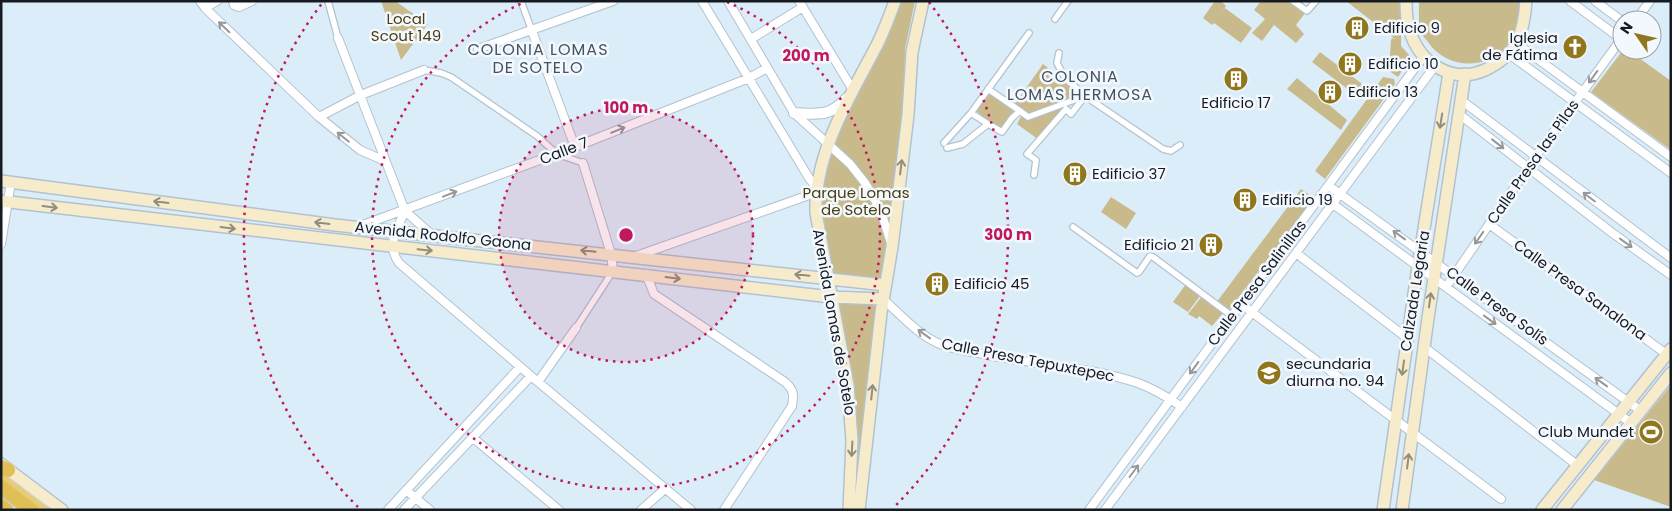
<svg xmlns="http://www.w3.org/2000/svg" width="1672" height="511" viewBox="0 0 1672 511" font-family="Poppins,sans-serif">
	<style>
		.green { fill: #c9ba8c }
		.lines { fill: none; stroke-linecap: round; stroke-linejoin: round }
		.pedestrian-casing { stroke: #b2c2cf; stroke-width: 8 }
		.minor-casing { stroke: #b2c2cf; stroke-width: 10 }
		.tertiary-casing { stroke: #b2c2cf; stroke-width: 12 }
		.secondary-casing { stroke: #b2c2cf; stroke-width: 14 }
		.trunk-casing { stroke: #d0d1d2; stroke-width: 15 }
		.motorway-casing { stroke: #d0d1d2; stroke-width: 16 }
		.pedestrian { stroke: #fff; stroke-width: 5.5 }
		.minor { stroke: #fff; stroke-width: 8 }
		.tertiary { stroke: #fff; stroke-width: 10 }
		.secondary { stroke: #f6eccc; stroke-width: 11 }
		.trunk { stroke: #e6cc77; stroke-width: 12 }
		.motorway { stroke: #e0bf55; stroke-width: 14 }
		.oneway { stroke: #96989b }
		.oneway2 { stroke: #918e7f }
		.ring { fill: none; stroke: #c2185b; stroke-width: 2.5; stroke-dasharray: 2.5 5 }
		.labels { text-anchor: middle; stroke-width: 5; stroke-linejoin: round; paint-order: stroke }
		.park-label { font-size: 15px; fill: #4a3c0e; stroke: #f2f8fe }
		.poi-label { font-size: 15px; fill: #151b20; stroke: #f2f8fe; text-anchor: start }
		.street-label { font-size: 15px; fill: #151b20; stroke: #f2f8fe }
		.neighbourhood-label { font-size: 16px; letter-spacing: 1px; fill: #45535e; stroke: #f2f8fe }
		.centre { fill: #c2185b; stroke: #f2f8fe; stroke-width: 2.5 }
		.ring-label { font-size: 15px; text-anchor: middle; font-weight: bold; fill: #c2185b; stroke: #f2f8fe; stroke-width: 5; stroke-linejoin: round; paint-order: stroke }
	</style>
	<rect width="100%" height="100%" fill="#dcedfa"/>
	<path class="green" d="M381,1h14l33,23 -27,36z
		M900,1h15l-10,48 -1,50 -22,185 -50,-6 -13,-75 12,-52z
		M1215,1h6l5,5 -5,7 4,-5 27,20 -11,15 -27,-20 -2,2 -9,-7z
		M1261,1h30l15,11 -10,13 8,9 -8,9 -22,-18 -12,16 -10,-8 13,-14 -11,-9z
		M1346,1h56l-1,45 10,11 -13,20 -9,-6 2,-31 1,-2 3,1z
		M1419,1h102c-1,17 -3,34 -16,47 -21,23 -60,20 -77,-6 -2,-3 -6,-6 -7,-10 -3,-9 -2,-21 -2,-31z
		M1623,50h5l43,31v69l-80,-58z
		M1320,52l50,38 -8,10 -50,-38z
		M1043,64l36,28 -40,48 -22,-16 7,-13 -9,-7z
		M1383,77l11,2 1,5 -70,95 -10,-8z
		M1297,78l50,42 -6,10 -54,-41z
		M990,92l26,18 -15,20 -25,-19z
		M1301,189l13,9 -85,112h-3l-10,-7z
		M1111,197l25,16 -10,16 -25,-17z
		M1186,284l14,12 -12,16 -15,-10z
		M1202,296l22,16 -12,14 -13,-10 -2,3 -9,-5z
		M837,304h43l-24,206h-5l4,-79z
		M1671,385v122l-77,-27z"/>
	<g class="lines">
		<defs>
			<path id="pedestrian" d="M328,1l10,37
				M521,1l11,30
				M1293,1l14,10 9,-10
				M1055,19l13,-18
				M1059,53l-2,10 8,15 20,18 78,53 8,2 9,-6
				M424,70l17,3 10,4 86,59 20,18 26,9
				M988,89l32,22
				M988,124l-17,-11 58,-80
				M944,143l27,-30
				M947,148l16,-4 25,-20 14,8 10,-14 8,-7 8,6 57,-21 -14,18 -5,-5 -39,45 9,6 -2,15
				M1073,227l64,46 2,-1 11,-16 3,1 79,59
				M576,328l37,-57"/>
			<path id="minor" d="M200,1l5,7 114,109 41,33 25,11
				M233,1l1,4 5,2 13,-6
				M702,1l107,177 7,9
				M728,1l66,112 56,51 15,19 9,15 8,17 9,28
				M799,1l54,89
				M1570,1l51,38
				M1595,1l27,20
				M205,8l12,-7
				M1636,20l14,-19
				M532,31l43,116
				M338,38l67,173c-8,18 -19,34 -6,52l132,113 160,134
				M751,39l52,-32
				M1516,43l155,114
				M478,49l135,-48
				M1509,54l162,119
				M1461,100l210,158
				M1459,114l152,118 60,43
				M319,117l42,-22 63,-25
				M583,163l28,91 2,16
				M1329,186l312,225
				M1322,196l309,227
				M405,211l26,23
				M1489,224l180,132
				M360,226l215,-79 174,-69 18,-10
				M1,244l10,-62
				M1296,253l111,85
				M636,256l179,-63
				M646,274l8,20 131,88c9,8 9,13 7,24l-68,104
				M1446,287l90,-131 86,-118
				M883,299c17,15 35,36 57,45 15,6 32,8 48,11 50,10 102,12 150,28 16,6 31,15 44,24
				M1241,304l260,195
				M1424,347l153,118
				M538,382l38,-54
				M472,437l87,73
				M406,490l24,20
				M388,510l132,-143
				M404,510l127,-134
				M641,510l25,-22
				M1089,510l334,-453
				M1105,510l330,-444"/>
			<path id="tertiary" d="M794,113c26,1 35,4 53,-15"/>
			<path id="secondary" d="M1406,1c0,9 0,18 3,27 9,34 42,57 76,42 13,-6 25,-15 32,-28 6,-12 8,-27 9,-41
				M1,181l334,44 550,60
				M1,201l830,96 52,2
				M1,464l61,46
				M849,510l3,-69 -4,-56 -32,-172c-2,-62 36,-119 63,-172 6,-13 11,-26 16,-40
				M859,510l22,-197 11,-66 16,-132 4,-63 11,-51
				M1383,510l35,-244 31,-193
				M1402,510l26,-192 37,-244
				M1542,510l129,-161
				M1562,510l109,-137"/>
			<path id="trunk" d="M1,480l40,30"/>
			<path id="motorway" d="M1,467l7,3
				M1,487l30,23
				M1,506l5,4"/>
		</defs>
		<use href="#pedestrian" class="pedestrian-casing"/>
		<use href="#minor" class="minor-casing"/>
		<use href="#tertiary" class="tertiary-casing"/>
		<use href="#secondary" class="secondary-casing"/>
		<use href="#trunk" class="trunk-casing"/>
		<use href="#motorway" class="motorway-casing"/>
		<use href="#pedestrian" class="pedestrian"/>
		<use href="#minor" class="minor"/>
		<use href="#tertiary" class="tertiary"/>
		<use href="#secondary" class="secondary"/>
		<use href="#trunk" class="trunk"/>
		<use href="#motorway" class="motorway"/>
	</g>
	<defs><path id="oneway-shaft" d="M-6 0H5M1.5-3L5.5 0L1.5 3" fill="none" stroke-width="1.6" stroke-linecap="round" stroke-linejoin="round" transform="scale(1.25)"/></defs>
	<g class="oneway">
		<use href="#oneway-shaft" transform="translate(224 27) rotate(-136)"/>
		<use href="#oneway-shaft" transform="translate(1593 77) rotate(126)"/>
		<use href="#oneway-shaft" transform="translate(618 130) rotate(-22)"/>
		<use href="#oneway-shaft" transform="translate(343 137) rotate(-141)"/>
		<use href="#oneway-shaft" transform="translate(1498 144) rotate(38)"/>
		<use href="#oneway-shaft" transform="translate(450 194) rotate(-21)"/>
		<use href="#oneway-shaft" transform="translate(1589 197) rotate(-143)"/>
		<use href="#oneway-shaft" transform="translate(1399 235) rotate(-144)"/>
		<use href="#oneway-shaft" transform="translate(1479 238) rotate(125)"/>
		<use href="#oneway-shaft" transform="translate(1626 243) rotate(36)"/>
		<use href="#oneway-shaft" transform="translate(1490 320) rotate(36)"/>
		<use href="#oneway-shaft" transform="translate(924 334) rotate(-144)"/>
		<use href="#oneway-shaft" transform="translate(1194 368) rotate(126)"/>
		<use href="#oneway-shaft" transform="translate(1601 382) rotate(-144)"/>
		<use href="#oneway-shaft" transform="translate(1134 471) rotate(-53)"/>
	</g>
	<g class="oneway2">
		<use href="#oneway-shaft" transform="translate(1441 121) rotate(99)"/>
		<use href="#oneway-shaft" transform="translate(901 167) rotate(-83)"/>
		<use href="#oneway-shaft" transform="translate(161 202) rotate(-173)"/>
		<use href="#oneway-shaft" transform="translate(50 207) rotate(7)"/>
		<use href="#oneway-shaft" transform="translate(322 223) rotate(-173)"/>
		<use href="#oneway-shaft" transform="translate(228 228) rotate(7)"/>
		<use href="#oneway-shaft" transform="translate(425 250) rotate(6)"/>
		<use href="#oneway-shaft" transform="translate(588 251) rotate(-174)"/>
		<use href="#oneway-shaft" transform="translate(802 275) rotate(-174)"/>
		<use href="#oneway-shaft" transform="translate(673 278) rotate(7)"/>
		<use href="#oneway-shaft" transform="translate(1430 300) rotate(-82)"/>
		<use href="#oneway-shaft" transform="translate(1403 368) rotate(98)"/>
		<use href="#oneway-shaft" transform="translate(872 392) rotate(-84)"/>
		<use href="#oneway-shaft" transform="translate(852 449) rotate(93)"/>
		<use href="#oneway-shaft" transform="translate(1408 461) rotate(-83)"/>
	</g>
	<circle cx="626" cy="235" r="127" fill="#c2185b" fill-opacity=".12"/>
	<g class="ring">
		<circle cx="626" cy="235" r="127"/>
		<path d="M727 2A254 254 0 1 1 525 2"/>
		<path d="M358 507A382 382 0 0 1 323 2M929 2A382 382 0 0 1 894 507"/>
	</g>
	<defs>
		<symbol id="building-disc" viewBox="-11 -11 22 22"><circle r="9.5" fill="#90771d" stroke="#f2f8fe"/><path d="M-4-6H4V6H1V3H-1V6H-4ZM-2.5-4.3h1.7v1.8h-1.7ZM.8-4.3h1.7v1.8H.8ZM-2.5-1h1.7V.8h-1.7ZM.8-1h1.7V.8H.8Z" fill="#fff"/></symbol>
		<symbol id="church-disc" viewBox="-11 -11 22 22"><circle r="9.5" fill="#90771d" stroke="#f2f8fe"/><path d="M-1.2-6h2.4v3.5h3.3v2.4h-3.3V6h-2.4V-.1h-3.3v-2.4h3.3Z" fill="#fff"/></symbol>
		<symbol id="school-disc" viewBox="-11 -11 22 22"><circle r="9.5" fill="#90771d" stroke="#f2f8fe"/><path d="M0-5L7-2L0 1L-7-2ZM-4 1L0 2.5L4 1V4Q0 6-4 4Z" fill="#fff"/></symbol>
		<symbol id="stadium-disc" viewBox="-11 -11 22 22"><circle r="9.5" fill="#90771d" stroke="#f2f8fe"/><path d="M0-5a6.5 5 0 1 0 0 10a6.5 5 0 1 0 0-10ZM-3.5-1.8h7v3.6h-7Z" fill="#fff"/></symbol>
	</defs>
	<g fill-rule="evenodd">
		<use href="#building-disc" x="1343" y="14" width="28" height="28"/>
		<use href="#church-disc" x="1561" y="33" width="28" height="28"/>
		<use href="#building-disc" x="1336" y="50" width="28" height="28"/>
		<use href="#building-disc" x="1222" y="65" width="28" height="28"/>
		<use href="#building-disc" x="1316" y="78" width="28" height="28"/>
		<use href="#building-disc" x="1061" y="160" width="28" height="28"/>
		<use href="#building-disc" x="1231" y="186" width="28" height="28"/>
		<use href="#building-disc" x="1197" y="231" width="28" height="28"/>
		<use href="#building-disc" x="923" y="270" width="28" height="28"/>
		<use href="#school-disc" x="1255" y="359" width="28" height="28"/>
		<use href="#stadium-disc" x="1637" y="418" width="28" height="28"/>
	</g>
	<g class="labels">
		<g class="park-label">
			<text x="406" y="24">Local<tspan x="406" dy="17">Scout 149</tspan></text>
			<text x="856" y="198">Parque Lomas<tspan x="856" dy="17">de Sotelo</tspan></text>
		</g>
		<g class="poi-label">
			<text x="1374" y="33">Edificio 9</text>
			<text x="1558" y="43" text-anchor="end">Iglesia<tspan x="1558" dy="17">de Fátima</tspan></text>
			<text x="1368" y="69">Edificio 10</text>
			<text x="1348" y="97">Edificio 13</text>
			<text x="1236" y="108" text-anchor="middle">Edificio 17</text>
			<text x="1092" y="179">Edificio 37</text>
			<text x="1262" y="205">Edificio 19</text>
			<text x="1194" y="250" text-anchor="end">Edificio 21</text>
			<text x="954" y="289">Edificio 45</text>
			<text x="1286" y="369">secundaria<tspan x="1286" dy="17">diurna no. 94</tspan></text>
			<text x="1634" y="437" text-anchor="end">Club Mundet</text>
		</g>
		<g class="street-label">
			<text transform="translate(564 151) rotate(-21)" y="5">Calle 7</text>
			<text transform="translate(1533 162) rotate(-55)" y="5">Calle Presa las Pilas</text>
			<text transform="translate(443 236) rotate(6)" y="5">Avenida Rodolfo Gaona</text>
			<text transform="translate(1257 283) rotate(-53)" y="5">Calle Presa Salinillas</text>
			<text transform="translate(1580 290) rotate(36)" y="5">Calle Presa Sanalona</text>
			<text transform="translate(1415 291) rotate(-81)" y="5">Calzada Legaria</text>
			<text transform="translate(1497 306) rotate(36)" y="5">Calle Presa Solís</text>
			<text transform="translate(834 322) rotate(80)" y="5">Avenida Lomas de Sotelo</text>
			<text transform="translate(1028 360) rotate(11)" y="5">Calle Presa Tepuxtepec</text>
		</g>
		<g class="neighbourhood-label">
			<text x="538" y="55">COLONIA LOMAS<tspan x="538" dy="18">DE SOTELO</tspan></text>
			<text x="1080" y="82">COLONIA<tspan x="1080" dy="18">LOMAS HERMOSA</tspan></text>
		</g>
	</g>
	<circle cx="626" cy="235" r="8" class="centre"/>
	<g class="ring-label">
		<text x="806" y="61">200 m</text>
		<text x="626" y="113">100 m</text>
		<text x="1008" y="240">300 m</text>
	</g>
	<rect width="1672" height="511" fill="none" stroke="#151b20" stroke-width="5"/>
	<g transform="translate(1637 35) rotate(304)"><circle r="24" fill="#f2f8fe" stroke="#9aa0a5"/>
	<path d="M0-4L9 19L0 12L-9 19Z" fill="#90771d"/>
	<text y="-8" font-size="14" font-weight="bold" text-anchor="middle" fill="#151b20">N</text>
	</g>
</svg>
